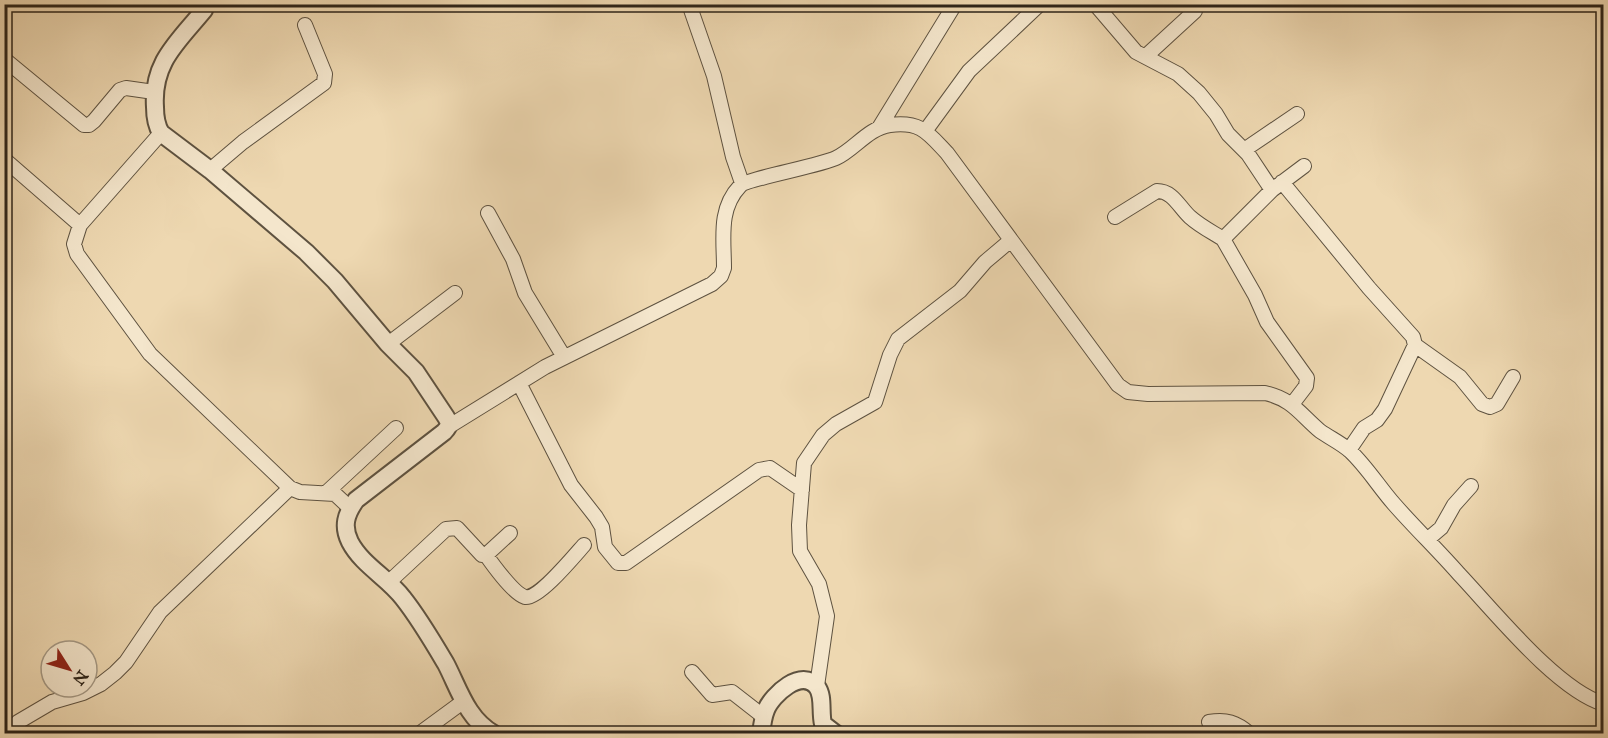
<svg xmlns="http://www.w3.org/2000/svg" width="1608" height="738" viewBox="0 0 1608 738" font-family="'IM FELL Great Primer',serif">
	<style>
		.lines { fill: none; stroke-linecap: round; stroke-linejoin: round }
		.minor-casing { stroke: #5e5240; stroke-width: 16 }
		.tertiary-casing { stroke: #5e5240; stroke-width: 20 }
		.minor { stroke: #f4e6cc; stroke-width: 14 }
		.tertiary { stroke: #f4e6cc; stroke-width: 16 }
	</style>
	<rect width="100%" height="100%" fill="#eed8b1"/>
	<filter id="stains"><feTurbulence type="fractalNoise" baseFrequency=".00333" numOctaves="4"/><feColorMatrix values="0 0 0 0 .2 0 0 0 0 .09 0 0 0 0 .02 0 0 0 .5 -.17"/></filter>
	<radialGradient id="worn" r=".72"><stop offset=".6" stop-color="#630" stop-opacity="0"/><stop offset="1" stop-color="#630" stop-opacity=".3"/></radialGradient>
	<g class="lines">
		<defs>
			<path id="minor" d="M689,4l25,72 19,81 9,26
				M1095,4l41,48 42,22 21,19 17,21 12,20 20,20 24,36
				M1146,56l49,-45
				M4,59l80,66h5l5,-4 26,-31 6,-2 28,4
				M879,128l76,-124
				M926,130l43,-59 71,-67
				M161,133l-81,92 -6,19 3,10 73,100 140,134 10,4 35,2 15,14
				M1244,150l53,-36
				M4,159l76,66
				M210,170l33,-28 81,-59 1,-9 -20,-49
				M1282,182l87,106 44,49 2,8 -30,64 -8,11 -13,8 -15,22
				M488,213l25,46 12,34 39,64
				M1115,217l42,-26c16,0 22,16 33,26 10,9 22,15 33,22
				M388,344l67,-51
				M1415,345l45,32 22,27 8,3 7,-3 16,-27
				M519,383l52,102 25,32 6,10 3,20 13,16h8l133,-93 11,-2 32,22
				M1293,403l13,-17 1,-8 -40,-56 -12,-27 -32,-56 49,-49 32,-24
				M448,427l97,-60 167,-83 9,-8 3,-8c0,-29 -6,-59 16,-82 6,-7 79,-20 96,-28 18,-8 32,-30 54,-33 31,-4 38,8 57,28l171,232 10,7 20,2 117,-1c27,6 35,21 55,38 10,7 21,12 30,20 17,16 29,36 44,53 21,24 44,46 65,70 35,37 98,116 145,130
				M327,492l69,-64
				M1428,539l13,-11 13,-23 17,-19
				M486,555c7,10 28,39 39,42 13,3 50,-42 59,-52
				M389,582l57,-53 11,-1 25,27h4l24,-22
				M692,672l20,23 20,-3 32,25
				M817,686l10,-70 -8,-32 -19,-33 -1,-26 5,-62 19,-28 13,-11 39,-22 15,-47 8,-16 62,-48 25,-29 26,-22
				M1209,722c17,-3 27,0 41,12
				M9,734l9,-12 34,-20 31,-9 18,-9 14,-11 11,-11 34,-50 130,-124
				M419,734l45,-33"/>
			<path id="tertiary" d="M205,4l-1,6c-26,32 -52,52 -49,97 0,10 1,18 6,26l49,37 96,82 29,29 53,63 28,28 30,45c4,6 3,10 -2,15l-88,68c-10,14 -14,26 -6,42 12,23 38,36 53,56 16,20 30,44 43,66 13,25 21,55 48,70
				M761,734c1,-8 2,-17 5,-24 6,-15 36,-43 51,-23 7,9 3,25 6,37l13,10"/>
		</defs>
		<use href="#minor" class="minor-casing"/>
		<use href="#tertiary" class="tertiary-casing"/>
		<use href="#minor" class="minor"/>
		<use href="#tertiary" class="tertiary"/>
	</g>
	<rect width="1608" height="738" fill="none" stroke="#eed8b1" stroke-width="24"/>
	<rect x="6" y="6" width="1596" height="726" fill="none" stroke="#2e251a" stroke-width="3"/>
	<rect x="12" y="12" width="1584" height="714" fill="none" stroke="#2e251a" stroke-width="1.5"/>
	<g transform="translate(69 669) rotate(127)"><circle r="28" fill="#f4e6cc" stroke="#a59985" stroke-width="1.5"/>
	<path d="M0-4.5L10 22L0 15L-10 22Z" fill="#8f2418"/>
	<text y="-9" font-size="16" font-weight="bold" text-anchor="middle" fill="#2e251a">N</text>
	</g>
	<rect width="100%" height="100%" filter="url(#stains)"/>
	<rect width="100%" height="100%" fill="url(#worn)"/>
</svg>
